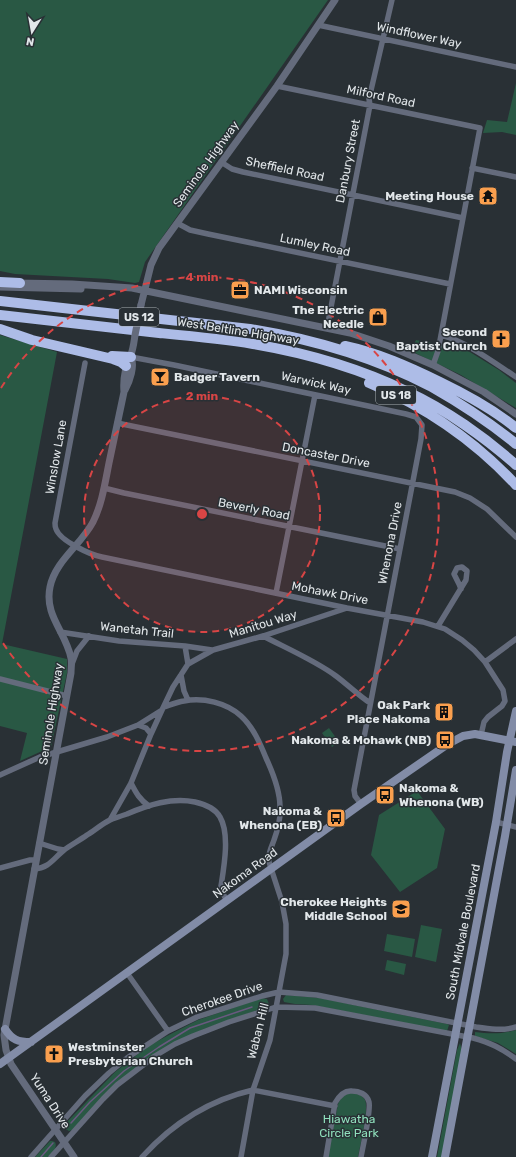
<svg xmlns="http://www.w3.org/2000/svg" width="516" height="1157" viewBox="0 0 516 1157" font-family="Rubik,sans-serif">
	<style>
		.green { fill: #295844 }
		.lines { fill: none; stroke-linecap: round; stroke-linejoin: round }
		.stream { stroke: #6a5980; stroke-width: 1.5 }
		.minor { stroke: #646b7c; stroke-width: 5.5 }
		.tertiary { stroke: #646b7c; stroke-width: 7 }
		.secondary { stroke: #828ca7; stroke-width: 8 }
		.motorway { stroke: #adbce7; stroke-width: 10 }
		.tertiary-bridge { stroke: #646b7c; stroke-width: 7 }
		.ring { fill: none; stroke: #d84545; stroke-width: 2; stroke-dasharray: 7 5 }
		.labels { text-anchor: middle; stroke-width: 3; stroke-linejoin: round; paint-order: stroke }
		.shield { fill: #293035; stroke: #aab0b4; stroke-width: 1 }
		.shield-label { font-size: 11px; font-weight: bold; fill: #e2e7ea }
		.street-label { font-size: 12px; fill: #e2e7ea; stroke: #293035 }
		.poi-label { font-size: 12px; font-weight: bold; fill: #e2e7ea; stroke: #293035; text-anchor: end }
		.park-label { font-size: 12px; fill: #8fdfbc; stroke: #293035 }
		.centre { fill: #d84545; stroke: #293035; stroke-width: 2 }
		.ring-label { font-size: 12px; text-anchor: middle; font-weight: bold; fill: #d84545; stroke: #293035; stroke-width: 3; stroke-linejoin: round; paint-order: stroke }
	</style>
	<rect width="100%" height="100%" fill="#293035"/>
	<path class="green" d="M0,0h328l-183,262 -6,20 -4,1 -27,-4 -93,-5 -15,-3z
		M516,83v52l-14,-3 -19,1 4,-13 20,2z
		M0,335l57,17 -55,292 65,15v14l-16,74 -31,14 7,-28 -27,-7z
		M416,340l27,5 3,-4h6l47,29 17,13v25l-55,-33 -50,-24z
		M329,728l10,14 -7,5 -10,-14z
		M417,791l28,38 -8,39 -37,24 -29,-37 8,-40z
		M421,925l21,4 -6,33 -21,-5z
		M387,934l28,5 -3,18 -28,-6z
		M387,960l19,4 -2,11 -19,-5z
		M286,995l34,3 127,26 2,1 -2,6 -135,-26 -17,-1 -11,-2 -1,-3z
		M262,998l5,1 2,5 -3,3 -62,22 -61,34 -71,67 -3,1 -5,-3v-3l51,-53 32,-25 20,-11 31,-16z
		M516,1030v24l-18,-11 -23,-7v-4c15,2 27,2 41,-2z
		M460,1043l2,8 -20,106h-5l20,-107z
		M349,1093c6,0 13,1 16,7 4,8 -5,47 -7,57h-30l10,-53c2,-5 6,-9 11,-11z
		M50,1141h2l3,1c3,6 -3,10 -7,15h-13z"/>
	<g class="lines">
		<path class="stream" d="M71,1123l19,-21 34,-31 35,-24 31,-19 62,-21
			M41,1157l12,-14"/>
		<path class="minor" d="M318,25l198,42
			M277,86l203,42 -42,223 -5,14
			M221,162l11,7 11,3 220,46
			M472,168l44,9
			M177,223l13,7 18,4 242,50
			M327,328l43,-223 -1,-6 23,-99
			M441,335c26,7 52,27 75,42
			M131,357l43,8 232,49 10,3 6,8 -1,14 -13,68 -54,283 1,6 6,8
			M85,363l-30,160c0,2 0,4 1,6 4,12 35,26 46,28l245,51 76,14 22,7 17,11 12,10 11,12 18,28 2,11 -3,5 -14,11 -4,5 -3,13
			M117,423l338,69 15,6 17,11 29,28
			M104,488l20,5 276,56
			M276,593l39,-198
			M438,626l28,-46 1,-9 -5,-4 -5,1 -3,6 5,10 2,5
			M60,632l59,9 66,5 27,4
			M263,636c23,12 53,25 73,40 12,9 22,19 34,27
			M185,646l3,18
			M485,662l31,-23
			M72,664l5,-13 12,-15
			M181,675l3,16 4,9
			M0,679l67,17
			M164,707c6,-2 13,-5 20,-6 19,-4 43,2 57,15 12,11 19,27 25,42 7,15 14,32 14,49 1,12 -2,22 -6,33 -2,6 -5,11 -5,17v5l13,40 4,22v30l-16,86 -17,50 -12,67
			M138,725l8,3 5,6
			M0,775l40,-18 67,-20 31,-12 24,-15 11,-23 15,-23 25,-14 50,-14 84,-28
			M131,783c5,10 9,17 18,23
			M110,820l21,-37 20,-49 11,-24
			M496,822l20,5
			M39,843l19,6 6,1
			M0,868l30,-8h6
			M34,869c15,-1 19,-10 30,-19 7,-5 16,-10 23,-15 8,-5 15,-11 23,-15 5,-2 11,-4 17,-6 21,-9 45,-17 68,-12 9,2 20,6 25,15 10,17 4,50 1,69v4l6,11
			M127,973l41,58
			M31,1157l54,-61 24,-23 18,-15 41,-27 29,-14 65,-21 17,-4 38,3 159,32c13,2 27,4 40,0
			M51,1157l52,-58 14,-14 38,-29 20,-12 18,-8 36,-14 47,-15 39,1 158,30c18,5 28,10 43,21
			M142,1157c31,-34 67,-57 111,-67l82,16
			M326,1157l9,-54c4,-7 9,-13 17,-12 7,0 15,3 17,11 2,9 -6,44 -8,55"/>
		<path class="tertiary" d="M16,283l56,1 60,4 218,45 39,13 44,19 51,27 32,22
			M0,287l81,2
			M141,305l10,-40 8,-17 118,-162 58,-86
			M125,390c5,-9 10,-24 6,-33
			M74,1157l-63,-93 -5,-14 -2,-15 67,-362c0,-5 1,-10 0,-15 -5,-26 -27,-42 -21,-71 5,-26 31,-42 43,-65 9,-18 12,-39 16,-59 5,-23 10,-47 15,-71 -1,-12 1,-24 6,-35 3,-6 4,-15 5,-22"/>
		<path class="secondary" d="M5,1029c7,11 13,13 26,13
			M0,1064l361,-260 87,-60 15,-8 12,-2 41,8
			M432,1157l64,-335 11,-70 9,-41
			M445,1157l60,-321 11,-66"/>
		<path class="motorway" d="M0,282l20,1
			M0,301l250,28c62,10 124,28 180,57 30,17 59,36 86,58
			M0,315c53,6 106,12 159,18 31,3 63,6 94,11 53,9 106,24 155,48 37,17 78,46 108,73
			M0,329l32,11 81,19 8,3 5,4
			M345,346c33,7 64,21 95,36 27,13 53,27 76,46
			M112,356l19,1
			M369,383c55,23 106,58 147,102"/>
		<path class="tertiary-bridge" d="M135,335l6,-30"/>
	</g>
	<circle cx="202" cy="514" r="118" fill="#d84545" fill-opacity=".12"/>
	<g class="ring">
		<circle cx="202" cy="514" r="118"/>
		<path d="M1 388A237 237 0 1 1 1 640"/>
	</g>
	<defs>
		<symbol id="temple-square" viewBox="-11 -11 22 22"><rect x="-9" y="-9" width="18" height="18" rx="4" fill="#fa9f4e" stroke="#293035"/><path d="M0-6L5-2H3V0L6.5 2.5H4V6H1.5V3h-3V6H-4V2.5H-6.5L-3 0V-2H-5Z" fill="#111"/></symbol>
		<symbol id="office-square" viewBox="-11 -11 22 22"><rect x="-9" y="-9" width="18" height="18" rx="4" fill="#fa9f4e" stroke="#293035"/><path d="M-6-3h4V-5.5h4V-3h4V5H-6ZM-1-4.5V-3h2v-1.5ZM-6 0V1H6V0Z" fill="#111"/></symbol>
		<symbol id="shop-square" viewBox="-11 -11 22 22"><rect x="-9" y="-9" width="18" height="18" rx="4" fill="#fa9f4e" stroke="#293035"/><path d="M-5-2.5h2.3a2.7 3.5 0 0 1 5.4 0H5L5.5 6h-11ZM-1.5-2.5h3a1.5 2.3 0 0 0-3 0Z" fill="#111"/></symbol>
		<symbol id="church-square" viewBox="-11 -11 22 22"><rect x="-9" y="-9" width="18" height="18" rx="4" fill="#fa9f4e" stroke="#293035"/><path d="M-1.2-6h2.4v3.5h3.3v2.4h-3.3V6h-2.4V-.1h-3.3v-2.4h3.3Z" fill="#111"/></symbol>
		<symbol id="bar-square" viewBox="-11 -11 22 22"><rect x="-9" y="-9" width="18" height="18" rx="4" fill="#fa9f4e" stroke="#293035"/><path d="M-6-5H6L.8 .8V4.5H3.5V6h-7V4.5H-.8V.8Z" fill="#111"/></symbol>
		<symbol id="building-square" viewBox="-11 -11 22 22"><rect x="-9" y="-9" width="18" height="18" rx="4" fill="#fa9f4e" stroke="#293035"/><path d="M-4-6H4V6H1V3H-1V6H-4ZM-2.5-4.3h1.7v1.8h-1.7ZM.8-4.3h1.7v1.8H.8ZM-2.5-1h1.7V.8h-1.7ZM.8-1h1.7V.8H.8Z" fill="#111"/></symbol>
		<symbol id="bus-square" viewBox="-11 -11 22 22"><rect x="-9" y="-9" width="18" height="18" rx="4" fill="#fa9f4e" stroke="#293035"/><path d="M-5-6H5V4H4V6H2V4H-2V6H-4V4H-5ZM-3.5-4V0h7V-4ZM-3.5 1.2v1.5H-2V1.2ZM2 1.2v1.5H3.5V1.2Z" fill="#111"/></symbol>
		<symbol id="school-square" viewBox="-11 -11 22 22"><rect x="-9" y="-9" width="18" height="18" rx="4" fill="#fa9f4e" stroke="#293035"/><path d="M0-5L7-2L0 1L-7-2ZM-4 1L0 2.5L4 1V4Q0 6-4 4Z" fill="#111"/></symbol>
	</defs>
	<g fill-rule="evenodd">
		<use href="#temple-square" x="477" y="185" width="22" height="22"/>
		<use href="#office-square" x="229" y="279" width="22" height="22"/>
		<use href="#shop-square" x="367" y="306" width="22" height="22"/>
		<use href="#church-square" x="490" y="328" width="22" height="22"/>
		<use href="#bar-square" x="149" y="366" width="22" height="22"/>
		<use href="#building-square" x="433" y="701" width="22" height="22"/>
		<use href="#bus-square" x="434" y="729" width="22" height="22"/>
		<use href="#bus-square" x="374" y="784" width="22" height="22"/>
		<use href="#bus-square" x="325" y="807" width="22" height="22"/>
		<use href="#school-square" x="390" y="898" width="22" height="22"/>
		<use href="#church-square" x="43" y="1043" width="22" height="22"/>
	</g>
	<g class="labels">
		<g class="shield">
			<rect x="119" y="308" width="40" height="18" rx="3"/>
			<rect x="376" y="386" width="40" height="18" rx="3"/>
		</g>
		<g class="shield-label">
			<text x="139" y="321">US 12</text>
			<text x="396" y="399">US 18</text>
		</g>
		<g class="street-label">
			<text transform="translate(419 35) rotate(12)" y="4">Windflower Way</text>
			<text transform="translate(381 96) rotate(12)" y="4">Milford Road</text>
			<text transform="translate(348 161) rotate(-79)" y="4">Danbury Street</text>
			<text transform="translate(206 164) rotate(-54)" y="4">Seminole Highway</text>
			<text transform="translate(285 169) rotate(12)" y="4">Sheffield Road</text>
			<text transform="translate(315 245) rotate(12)" y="4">Lumley Road</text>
			<text transform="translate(238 331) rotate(9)" y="4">West Beltline Highway</text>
			<text transform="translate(316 383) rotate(12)" y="4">Warwick Way</text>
			<text transform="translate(326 455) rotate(11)" y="4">Doncaster Drive</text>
			<text transform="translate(56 457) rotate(-80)" y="4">Winslow Lane</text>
			<text transform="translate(254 509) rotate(11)" y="4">Beverly Road</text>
			<text transform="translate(390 543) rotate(-79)" y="4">Whenona Drive</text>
			<text transform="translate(330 593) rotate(11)" y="4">Mohawk Drive</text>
			<text transform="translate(263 624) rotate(-17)" y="4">Manitou Way</text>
			<text transform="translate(137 630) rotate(6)" y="4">Wanetah Trail</text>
			<text transform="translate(51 714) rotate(-81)" y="4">Seminole Highway</text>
			<text transform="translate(245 873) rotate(-36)" y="4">Nakoma Road</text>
			<text transform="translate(463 932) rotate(-79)" y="4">South Midvale Boulevard</text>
			<text transform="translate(222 999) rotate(-19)" y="4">Cherokee Drive</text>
			<text transform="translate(258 1031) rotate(-76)" y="4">Waban Hill</text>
			<text transform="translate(50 1101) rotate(57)" y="4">Yuma Drive</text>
		</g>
		<g class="poi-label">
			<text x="474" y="200">Meeting House</text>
			<text x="254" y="294" text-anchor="start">NAMI Wisconsin</text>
			<text x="364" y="314">The Electric<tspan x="364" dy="14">Needle</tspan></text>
			<text x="487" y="336">Second<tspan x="487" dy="14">Baptist Church</tspan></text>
			<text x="174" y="381" text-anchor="start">Badger Tavern</text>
			<text x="430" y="709">Oak Park<tspan x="430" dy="14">Place Nakoma</tspan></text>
			<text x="431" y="744">Nakoma &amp; Mohawk (NB)</text>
			<text x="399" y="792" text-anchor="start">Nakoma &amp;<tspan x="399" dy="14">Whenona (WB)</tspan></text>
			<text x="322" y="815">Nakoma &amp;<tspan x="322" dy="14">Whenona (EB)</tspan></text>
			<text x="387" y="906">Cherokee Heights<tspan x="387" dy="14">Middle School</tspan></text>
			<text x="68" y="1051" text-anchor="start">Westminster<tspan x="68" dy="14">Presbyterian Church</tspan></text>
		</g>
		<g class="park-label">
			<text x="349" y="1123">Hiawatha<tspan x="349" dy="14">Circle Park</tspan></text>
		</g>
	</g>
	<circle cx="202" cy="514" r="6" class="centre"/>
	<g class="ring-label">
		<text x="202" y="281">4 min</text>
		<text x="202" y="400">2 min</text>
	</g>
	<g transform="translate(32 32) rotate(191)" stroke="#293035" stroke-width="3" paint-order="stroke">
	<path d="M0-3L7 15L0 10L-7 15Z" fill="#e2e7ea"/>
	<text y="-6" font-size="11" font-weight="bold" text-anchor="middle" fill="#e2e7ea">N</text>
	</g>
</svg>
